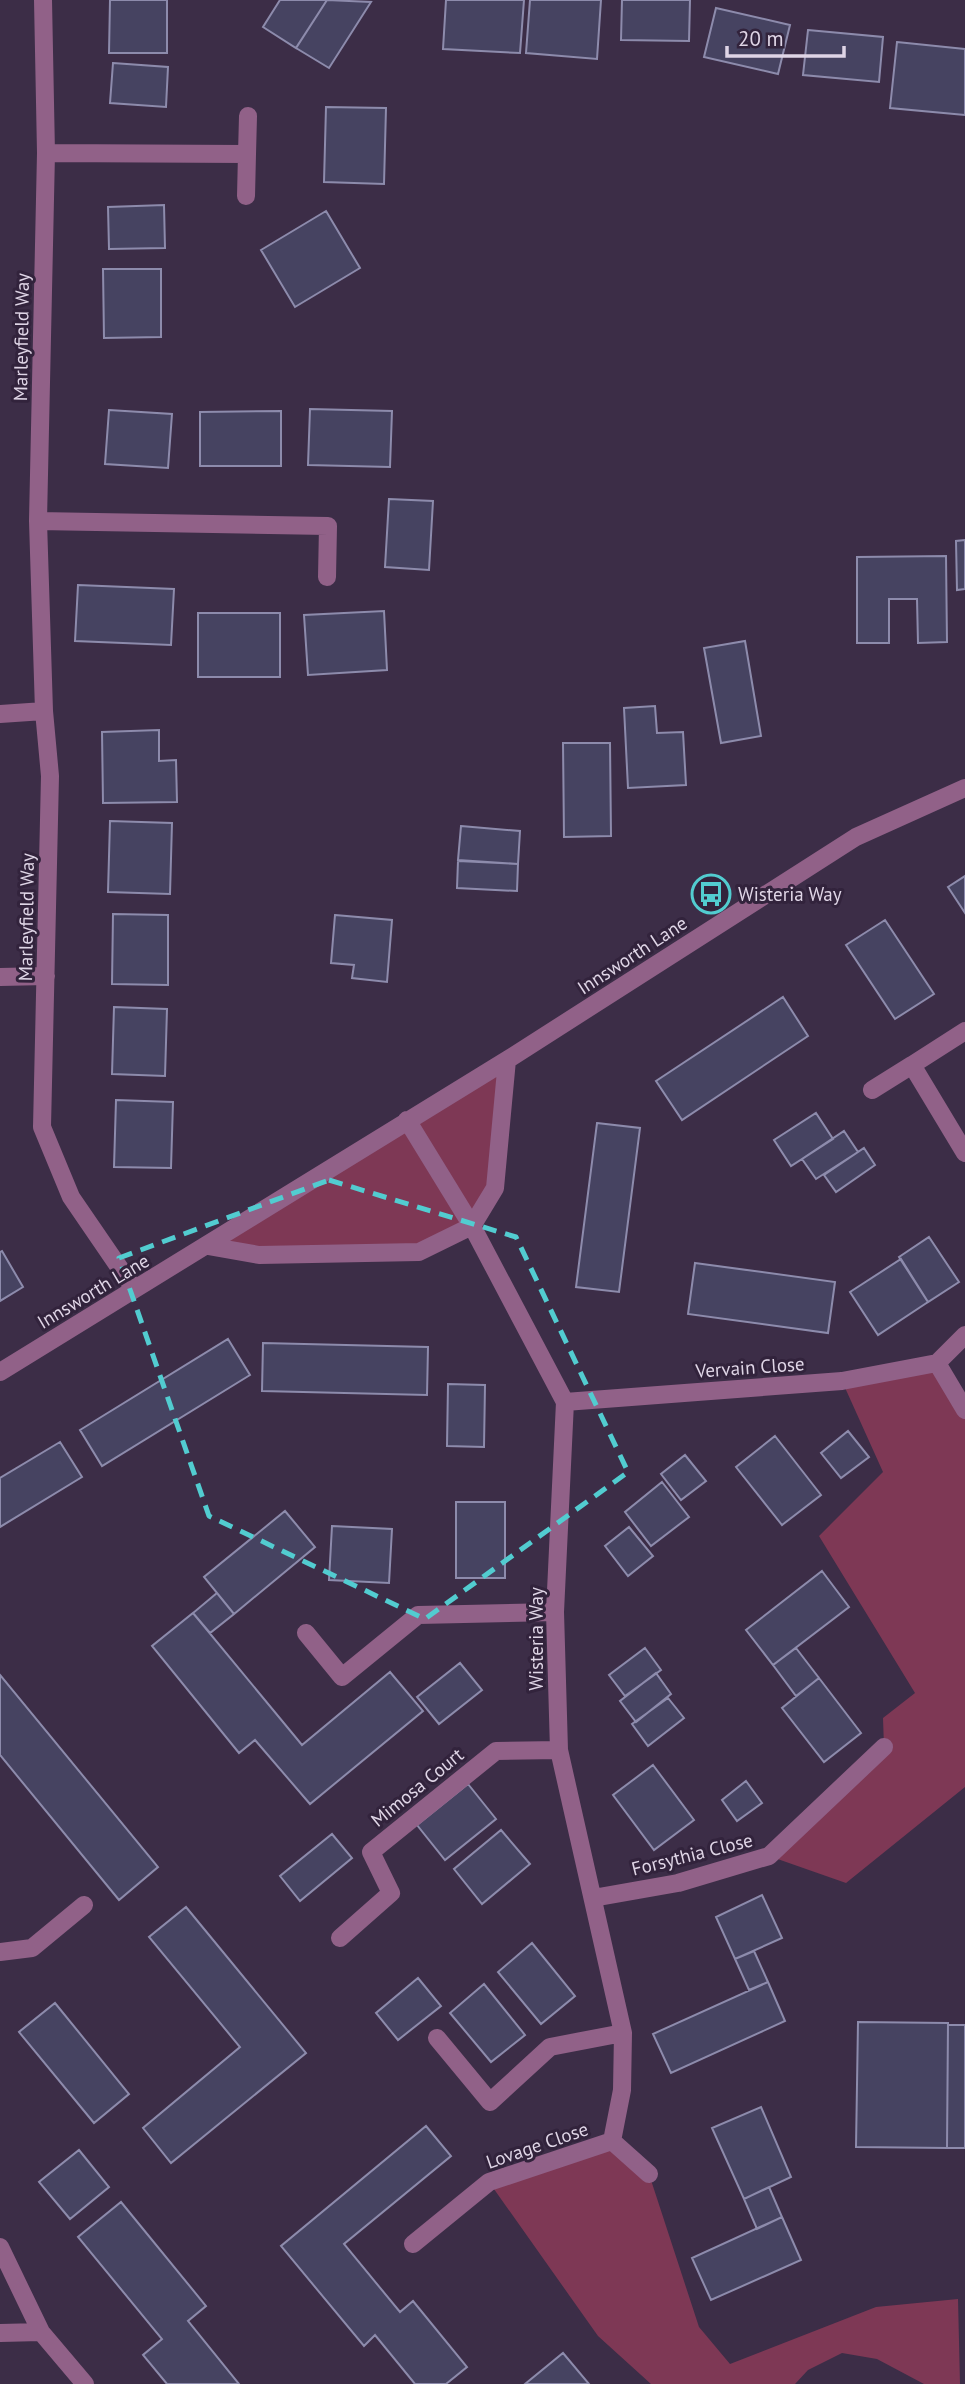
<svg xmlns="http://www.w3.org/2000/svg" width="965" height="2384" viewBox="0 0 965 2384" font-family="'PT Sans',sans-serif">
	<style>
		.green { fill: #7e3855 }
		.building { fill: #464361; stroke: #8d8bac; stroke-width: 2 }
		.lines { fill: none; stroke-linecap: round; stroke-linejoin: round }
		.minor { stroke: #916188; stroke-width: 18 }
		.marked { fill: none; stroke: #52ccd0; stroke-width: 5; stroke-dasharray: 14 9; stroke-linejoin: round }
		.labels { text-anchor: middle; stroke-width: 6; stroke-linejoin: round; paint-order: stroke }
		.street-label { font-size: 19px; fill: #dfd5e6; stroke: #32233c }
		.poi-label { font-size: 19px; fill: #dfd5e6; stroke: #32233c; text-anchor: start }
	</style>
	<rect width="100%" height="100%" fill="#3c2d47"/>
	<path class="green" d="M507,1060l-12,128 -23,38 -53,26 -211,-6z
		M937,1363l28,47v377l-119,96 -77,-27 115,-109 -1,-29 32,-25 -96,-157 64,-64 -41,-91z
		M612,2141l37,33 50,153 31,37 146,-57 82,-8 2,85h-36l-47,-25 -35,-6 -34,17 -13,14h-144l-53,-48 -109,-154z"/>
	<path class="building" d="M110,0h57v53h-58z
		M280,0h47l-31,48 -33,-21z
		M327,0l44,2 -42,66 -33,-20z
		M446,0h78l-4,53 -77,-4z
		M530,0h71l-4,59 -71,-6z
		M622,0h68l-1,41 -68,-1z
		M716,8l74,17 -12,49 -74,-17z
		M808,30l75,7 -4,45 -76,-7z
		M897,42l68,7v66l-75,-7z
		M113,63l55,4 -2,40 -56,-4z
		M326,107l60,1 -2,76 -60,-2z
		M164,205l1,43 -56,1 -1,-42z
		M326,211l34,57 -65,39 -34,-57z
		M103,269h58v68l-57,1z
		M310,409l82,2 -2,56 -82,-2z
		M109,410l63,4 -4,54 -63,-4z
		M281,411v55h-81v-54z
		M389,499l44,2 -4,69 -44,-3z
		M965,540v49l-8,1 -1,-49z
		M946,556l1,86 -29,1 -1,-44h-28v44h-32v-86z
		M78,585l96,4 -3,56 -96,-4z
		M384,611l3,59 -79,5 -4,-60z
		M198,613h82v64h-82z
		M745,641l16,95 -40,7 -17,-95z
		M655,706l2,27 26,-1 3,53 -58,3 -4,-80z
		M159,730v31l17,-1 1,42 -74,1 -1,-71z
		M563,743h47l1,93 -47,1z
		M110,821l62,2 -2,71 -62,-2z
		M461,826l59,5 -2,33 -60,-4z
		M458,861l60,3 -1,27 -60,-3z
		M965,876v37l-17,-26z
		M113,914l55,1v70l-56,-1z
		M335,915l57,5 -5,62 -35,-4 2,-13 -23,-2z
		M885,920l49,74 -39,25 -49,-74z
		M783,997l25,39 -126,84 -26,-39z
		M114,1007l53,2 -2,67 -53,-2z
		M116,1100l57,2 -2,66 -57,-1z
		M816,1113l17,26 -42,27 -17,-26z
		M597,1123l43,5 -21,164 -43,-5z
		M844,1131l14,21 -42,27 -14,-20z
		M864,1148l11,17 -39,27 -12,-17z
		M929,1237l30,45 -31,20 -29,-45z
		M2,1251l21,36 -23,14v-49z
		M901,1259l27,43 -50,33 -28,-43z
		M695,1263l140,19 -7,51 -140,-19z
		M228,1339l22,36 -148,91 -22,-36z
		M263,1343l165,4 -1,48 -165,-4z
		M448,1384l37,1 -1,62 -37,-1z
		M848,1431l21,26 -28,21 -20,-25z
		M775,1436l46,59 -39,30 -46,-58z
		M60,1442l22,35 -82,50v-49z
		M685,1455l21,26 -25,19 -20,-26z
		M662,1482l27,35 -38,29 -26,-34z
		M456,1502h49v76h-49z
		M285,1511l30,36 -81,67 -30,-37z
		M332,1526l60,3 -3,54 -60,-3z
		M629,1527l24,29 -25,20 -23,-30z
		M822,1571l27,36 -76,58 -27,-35z
		M217,1593l17,21 -24,19 -17,-20z
		M193,1613l109,132 88,-73 33,39 -113,93 -55,-64 -16,13 -87,-107z
		M645,1648l16,22 -36,26 -16,-21z
		M796,1648l23,30 -23,18 -23,-31z
		M460,1663l22,27 -43,34 -22,-27z
		M656,1673l15,21 -35,28 -16,-21z
		M0,1675l158,192 -39,33 -119,-145z
		M819,1678l42,55 -37,29 -42,-54z
		M668,1698l16,20 -36,28 -16,-22z
		M653,1765l41,55 -40,30 -41,-55z
		M746,1781l16,22 -25,18 -15,-21z
		M468,1784l28,35 -51,41 -28,-35z
		M501,1830l29,34 -48,40 -28,-35z
		M332,1834l20,24 -52,43 -20,-25z
		M762,1895l20,43 -47,21 -19,-42z
		M186,1907l120,146 -135,110 -28,-35 97,-81 -91,-110z
		M532,1943l43,53 -34,28 -43,-52z
		M754,1951l14,31 -19,8 -14,-31z
		M418,1978l23,28 -43,34 -22,-27z
		M768,1982l17,39 -114,52 -18,-39z
		M484,1984l41,51 -34,27 -41,-49z
		M55,2003l74,91 -35,29 -75,-91z
		M858,2022l90,1 -1,125 -91,-1z
		M948,2025h17v123h-18z
		M761,2107l30,70 -47,22 -32,-71z
		M426,2126l25,30 -107,88 56,68 13,-11 54,66 -21,17h-31l-40,-49 -11,11 -83,-100z
		M79,2150l30,37 -39,32 -31,-37z
		M769,2187l13,30 -25,12 -13,-30z
		M121,2202l85,104 -18,15 51,63h-72l-24,-29 19,-16 -84,-102z
		M782,2217l19,43 -90,40 -19,-42z
		M563,2353l26,31h-64z"/>
	<g class="lines">
		<path class="minor" d="M43,0l3,153 -8,368 6,190 6,65 -8,351 29,70 63,92
			M46,153l201,1 1,-38
			M246,196l1,-42
			M38,521l290,5 -1,51
			M0,714l44,-3
			M0,977l46,-1
			M965,1031l-53,34 53,88
			M872,1090l40,-25
			M407,1120l65,106 93,176 -10,210 4,138 64,283 -1,57 -10,51
			M208,1246l51,9 160,-3 53,-26 23,-38 12,-128
			M937,1363l28,47
			M0,1372l507,-312 349,-223 109,-49
			M565,1402l277,-21 95,-18 28,-28
			M306,1633l36,44 76,-62 137,-3
			M593,1898l85,-15 91,-27 115,-109
			M340,1938l51,-45 -20,-41 125,-101 63,-1
			M0,1952l32,-4 52,-43
			M437,2038l53,64 60,-55 73,-14
			M612,2141l37,33
			M413,2244l76,-62 123,-41
			M0,2247l41,85 44,52
			M0,2333l41,-1"/>
	</g>
	<path class="marked" d="M329,1180l187,57 112,235 -203,147 -216,-103 -90,-258z"/>
	<defs>
		<symbol id="bus-ring" viewBox="-11 -11 22 22"><circle r="9.5" fill="#32233c" stroke="#52ccd0" stroke-width="1.5"/><path d="M-5-6H5V4H4V6H2V4H-2V6H-4V4H-5ZM-3.5-4V0h7V-4ZM-3.5 1.2v1.5H-2V1.2ZM2 1.2v1.5H3.5V1.2Z" fill="#52ccd0"/></symbol>
	</defs>
	<g fill-rule="evenodd">
		<use href="#bus-ring" x="689" y="872" width="44" height="44"/>
	</g>
	<g class="labels">
		<g class="street-label">
			<text transform="translate(21 337) rotate(-89)" y="7">Marleyfield Way</text>
			<text transform="translate(26 917) rotate(-89)" y="7">Marleyfield Way</text>
			<text transform="translate(632 955) rotate(-33)" y="7">Innsworth Lane</text>
			<text transform="translate(93 1291) rotate(-31)" y="7">Innsworth Lane</text>
			<text transform="translate(750 1367) rotate(-4)" y="7">Vervain Close</text>
			<text transform="translate(536 1639) rotate(-90)" y="7">Wisteria Way</text>
			<text transform="translate(417 1787) rotate(-39)" y="7">Mimosa Court</text>
			<text transform="translate(692 1854) rotate(-14)" y="7">Forsythia Close</text>
			<text transform="translate(537 2145) rotate(-19)" y="7">Lovage Close</text>
		</g>
		<g class="poi-label">
			<text x="738" y="901">Wisteria Way</text>
		</g>
	</g>
	<path d="M727 46v10h117v-10" fill="none" stroke="#dfd5e6" stroke-width="3.5"/>
	<text x="738" y="46" font-size="21" fill="#dfd5e6" stroke="#32233c" stroke-width="5" paint-order="stroke">20 m</text>
</svg>
